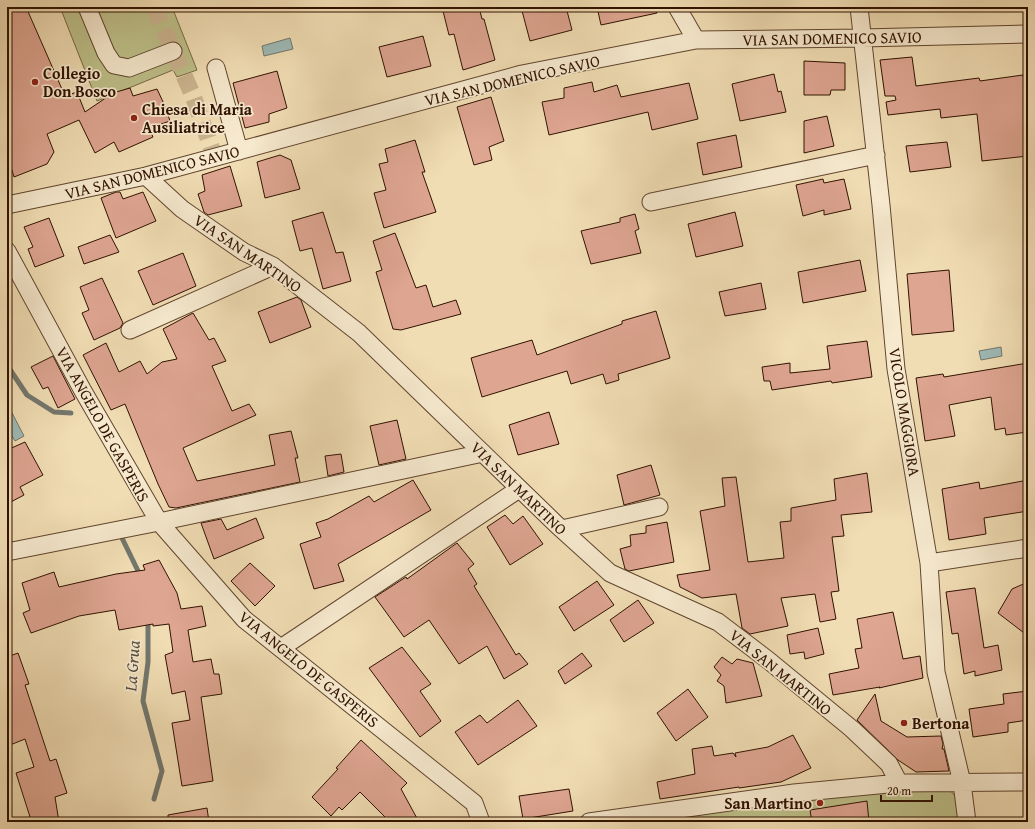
<svg xmlns="http://www.w3.org/2000/svg" width="1035" height="829" viewBox="0 0 1035 829" font-family="'Gentium Book Plus',serif">
	<style>
		.green { fill: #bec08a; stroke: #776946 }
		.water { fill: #9ebab7; stroke: #72776e }
		.lines { fill: none; stroke-linecap: round; stroke-linejoin: round }
		.stream { stroke: #72776e; stroke-width: 5 }
		.building { fill: #dea591; stroke: #301201 }
		.minor-tunnel { stroke: #cab490; stroke-width: 17; stroke-dasharray: 17 8; stroke-linecap: butt }
		.minor-casing { stroke: #60452e; stroke-width: 19 }
		.minor { stroke: #f6e9ce; stroke-width: 17 }
		.poi-dot { fill: #8f2418; stroke: #f6e9ce; stroke-width: 1.5 }
		.labels { text-anchor: middle; stroke-width: 3.5; stroke-linejoin: round; paint-order: stroke }
		.street-label { font-size: 16px; fill: #301201; stroke: #f6e9ce }
		.poi-label { font-size: 16px; font-weight: bold; fill: #301201; stroke: #f6e9ce; text-anchor: start }
		.water-label { font-size: 17px; font-style: italic; fill: #564d41; stroke: #f6e9ce }
	</style>
	<rect width="100%" height="100%" fill="#f1ddb4"/>
	<filter id="stains"><feTurbulence type="fractalNoise" baseFrequency=".005" numOctaves="4"/><feColorMatrix values="0 0 0 0 .2 0 0 0 0 .09 0 0 0 0 .02 0 0 0 .5 -.17"/></filter>
	<radialGradient id="worn" r=".72"><stop offset=".6" stop-color="#630" stop-opacity="0"/><stop offset="1" stop-color="#630" stop-opacity=".3"/></radialGradient>
	<path class="green" d="M60,7h112l25,63 -20,7 -4,-7 -76,31z
		M949,789l13,15 -2,18h-311l127,-18 93,-11z"/>
	<path class="water" d="M290,38l3,11 -29,7 -2,-10z
		M1001,347l1,9 -21,4 -2,-9z
		M10,409l14,27 -9,5 -3,-5 -5,1v-27z"/>
	<g class="lines">
		<path class="stream" d="M7,365l20,30 27,17 17,1
			M121,536l20,41
			M148,618v44l-5,39 19,70 -8,28"/>
	</g>
	<path class="building" d="M7,7h19l39,89 12,-4 8,20 28,-19 17,-5 3,8 24,-7 8,17 5,15 -21,7 4,9 -34,15 -5,-10 -19,11 -16,-33 -32,14 7,18 -7,12 -33,13 -4,-13 -3,1z
		M442,7h37l3,12h2l11,41 -32,10 -9,-36 -5,1z
		M521,7h45l6,23 -42,11z
		M597,7h59l1,6 -56,12z
		M423,36l8,30 -44,11 -8,-30z
		M912,57l4,29 63,-8 1,3 43,-6 1,6h4v75l-46,5 -5,-47 -36,4 -1,-9 -52,6 -2,-13 10,-2 -1,-4h-10l-5,-36z
		M804,61l41,2v27h-14l-1,5h-26z
		M277,71l10,37 -18,6v8l-24,6 -12,-45z
		M774,74l4,18 3,-1 5,21 -46,9 -8,-37z
		M592,82l2,10 23,-7 4,12 68,-14 9,36 -46,11 -4,-18 -99,23 -7,-33 22,-4v-10z
		M491,97l13,44 -15,6 3,13 -18,5 -17,-58z
		M827,116l7,30 -30,7v-32z
		M736,135l6,32 -39,8 -6,-32z
		M415,140l10,32h-3l14,40 -52,16 -10,-35 12,-3 -7,-26 9,-2 -3,-13z
		M947,142l4,25 -41,5 -4,-26z
		M280,155l11,5 9,29 -35,9 -8,-36z
		M230,166l12,40 -34,9 -4,-3 -6,-18 7,-3 -3,-16z
		M823,179l1,4 20,-4 7,30 -27,6v-5l-21,6 -7,-31z
		M116,192h4l3,7 20,-7 13,29 -40,17 -15,-40z
		M323,212l13,41 7,-1 8,29 -28,8 -11,-41 -12,3 -8,-30z
		M735,212l8,34 -47,11 -8,-33z
		M635,214l4,15 -4,2 6,22 -50,11 -10,-33 39,-9v-4z
		M49,218l15,38 -29,11 -7,-18 5,-2 -9,-20z
		M395,233l21,55 10,-3 7,22 23,-7 5,14 -60,16 -8,-1 -17,-57 6,-2 -9,-29z
		M110,235l9,17 -35,12 -6,-17z
		M183,253l13,33 -43,19 -15,-34z
		M860,260l6,31 -63,12 -5,-31z
		M949,270l5,61 -42,4 -5,-61z
		M102,278l21,45 -3,5 -26,12 -12,-27 7,-3 -9,-23z
		M761,283l5,26 -41,7 -6,-24z
		M297,297l4,3 10,27 -41,16 -12,-31z
		M656,311l14,47 -52,16 1,6 -13,4 -3,-10 -32,10 -4,-13 -85,26 -11,-39 61,-18 5,15 85,-31v-3z
		M193,313l16,27 5,-2 12,23 -14,5 20,45 17,-7 7,11 -73,33 14,33 78,-16 -6,-30 22,-4 7,27h-3l5,24 -124,26 -7,-1 -11,-23 -33,-80 -14,6 -28,-55 23,-12 13,29 21,-11 7,13 15,-12 15,-3 -14,-30z
		M867,341l5,36 -40,6 -1,-2 -59,9 -2,-9h-6l-2,-14 28,-4v10l40,-4 -3,-23z
		M53,356l22,43 -17,9 -10,-21 -5,2 -12,-22z
		M1028,363v28h-4l4,23v10l-2,1 1,7 -21,3 -1,-7 -10,2 -4,-33 -42,8 6,31 -30,5 -9,-63 27,-4 1,3z
		M549,412l10,32 -41,11 -9,-30z
		M397,420l9,39 -27,6 -9,-39z
		M25,442l18,33 -23,12 4,8 -17,9v-54z
		M341,454l3,18 -16,4 -3,-20z
		M651,465l9,30 -36,10 -7,-30z
		M867,473l5,39 -31,3 3,21 -12,1 7,54 -8,1 5,27 -16,3 -5,-28 -34,4 7,28 -38,8 -8,-6 -6,-34 -34,4 -22,-11 -3,-12 33,-5 -10,-59 25,-5 -3,-28 14,-1 12,85 36,-4 -4,-36 11,-1v-13l45,-8 -2,-21z
		M413,480l18,30 -93,54 6,17 -30,8 -14,-45 21,-7 -5,-14 12,-4 41,-23 5,6z
		M1028,480v31l-44,7 2,16 -37,6 -7,-51 37,-7 1,7z
		M505,515l8,9 10,-8 20,28 -33,21 -23,-38z
		M256,518l8,20 -50,21 -13,-36 20,-4 6,11z
		M667,522l7,40 -45,9 -4,-2 -5,-20 11,-3 -1,-11 16,-2v-7z
		M457,543l17,21 -6,5 9,15 -3,2 42,69 3,-2 9,11 -24,15 -17,-33 -28,18 -30,-44 -25,17 -29,-40 31,-20 1,2z
		M159,560l18,33 4,16 21,-3 4,20 -18,4 5,32 18,-3 3,15h5l3,20 -21,3 12,84 -31,5 -10,-63 18,-3 -5,-29 -13,3 -7,-39 8,-3 -4,-28 -16,2v-2l-34,6 -4,-20 -36,6 -48,17 -8,-20 7,-3 -8,-27 32,-11 5,15 57,-13 29,-4 -2,-5z
		M250,563l25,23 -20,20 -24,-25z
		M597,581l17,24 -40,26 -15,-24z
		M1028,582v54l-30,-23 14,-24z
		M975,588l9,60 14,-3 4,25 -27,6v-5l-11,3 -6,-41 -6,1 -6,-42z
		M638,600l16,23 -30,19 -14,-22z
		M893,612l10,47 17,-3 3,22 -44,10 1,-1 -47,8 -4,-21 30,-6 -4,-19 7,-1 -5,-29z
		M818,628l6,26 -19,5 -1,-7 -14,2 -3,-19z
		M402,647l29,37 -11,7 21,30 -21,16 -28,-38 -23,-31z
		M18,653l11,31 -4,1 25,76 6,-2 11,34 -12,4 4,25h-15v-2h-13l-15,-47 18,-6 -9,-28 -15,6 -3,-9v-79z
		M582,653l10,13 -27,18 -7,-13z
		M722,657l10,7 5,-5 16,4 9,33 -36,7 -2,-17 -7,-5 4,-6 -7,-8z
		M688,689l20,28 -32,24 -19,-28z
		M1028,691v29l-20,3v9l-35,5 -4,-28 35,-5 -1,-10z
		M875,694l6,27 26,16 34,-1 2,8 -1,5h2l5,22 -33,1 -18,-12 -41,-40z
		M518,700l19,26 -59,39 -23,-33 25,-17 7,8z
		M793,735l18,33 -30,14 -42,6v-1l-79,12 -3,-17 38,-8 -3,-25 20,-3 2,10 19,-3 3,4 -1,-4 33,-6z
		M361,740l46,43 -6,6 18,33h-29l-30,-30 -18,18 -3,-3 -8,9 -19,-19 26,-28 -2,-1z
		M569,789l4,22 -50,8 -4,-23z
		M867,801l2,21h-57l-2,-12z
		M207,808l2,14h-41v-7z"/>
	<g class="lines">
		<path class="minor-tunnel" d="M154,7l39,89 22,62"/>
		<defs>
			<path id="minor" d="M87,7l19,46 8,12 15,3 44,-17
				M677,7l19,33
				M859,7l22,198 15,164 33,194 7,109 26,111 5,39
				M216,68l23,83
				M146,176l36,33 62,43 29,14 86,67 198,192 53,48 108,49 50,38 84,69 37,35 10,19
				M651,202l225,-47
				M7,205l139,-29 376,-102 174,-34 166,-2 166,-4
				M7,251l76,140 76,131 85,97 230,184 7,19
				M130,330l143,-64
				M562,529l97,-22
				M7,552l152,-30 324,-69
				M929,563l99,-15
				M281,648l238,-159
				M589,822l205,-29 105,-10 129,-1"/>
		</defs>
		<use href="#minor" class="minor-casing"/>
		<use href="#minor" class="minor"/>
	</g>
	<g class="poi-dot">
		<circle cx="35" cy="82" r="4"/>
		<circle cx="134" cy="118" r="4"/>
		<circle cx="904" cy="723" r="4"/>
		<circle cx="820" cy="803" r="4"/>
	</g>
	<g class="labels">
		<g class="street-label">
			<text transform="translate(832 38) rotate(-1)" y="6">VIA SAN DOMENICO SAVIO</text>
			<text transform="translate(512 80) rotate(-13)" y="6">VIA SAN DOMENICO SAVIO</text>
			<text transform="translate(152 172) rotate(-14)" y="6">VIA SAN DOMENICO SAVIO</text>
			<text transform="translate(248 253) rotate(34)" y="6">VIA SAN MARTINO</text>
			<text transform="translate(905 412) rotate(81)" y="6">VICOLO MAGGIORA</text>
			<text transform="translate(103 424) rotate(61)" y="6">VIA ANGELO DE GASPERIS</text>
			<text transform="translate(519 488) rotate(44)" y="6">VIA SAN MARTINO</text>
			<text transform="translate(309 669) rotate(39)" y="6">VIA ANGELO DE GASPERIS</text>
			<text transform="translate(781 672) rotate(39)" y="6">VIA SAN MARTINO</text>
		</g>
		<g class="poi-label">
			<text x="43" y="79">Collegio<tspan x="43" dy="18">Don Bosco</tspan></text>
			<text x="142" y="115">Chiesa di Maria<tspan x="142" dy="18">Ausiliatrice</tspan></text>
			<text x="912" y="729">Bertona</text>
			<text x="812" y="809" text-anchor="end">San Martino</text>
		</g>
		<g class="water-label">
			<text transform="translate(132 666) rotate(-86)" y="6">La Grua</text>
		</g>
	</g>
	<rect width="1035" height="829" fill="none" stroke="#f1ddb4" stroke-width="24"/>
	<rect x="8" y="8" width="1019" height="813" fill="none" stroke="#301201" stroke-width="2"/>
	<rect x="12" y="12" width="1011" height="805" fill="none" stroke="#301201"/>
	<path d="M881 795v6h51v-6" fill="none" stroke="#301201" stroke-width="2"/>
	<text x="887" y="795" font-size="12" fill="#301201" stroke="#f6e9ce" stroke-width="3" paint-order="stroke">20 m</text>
	<rect width="100%" height="100%" filter="url(#stains)"/>
	<rect width="100%" height="100%" fill="url(#worn)"/>
</svg>
